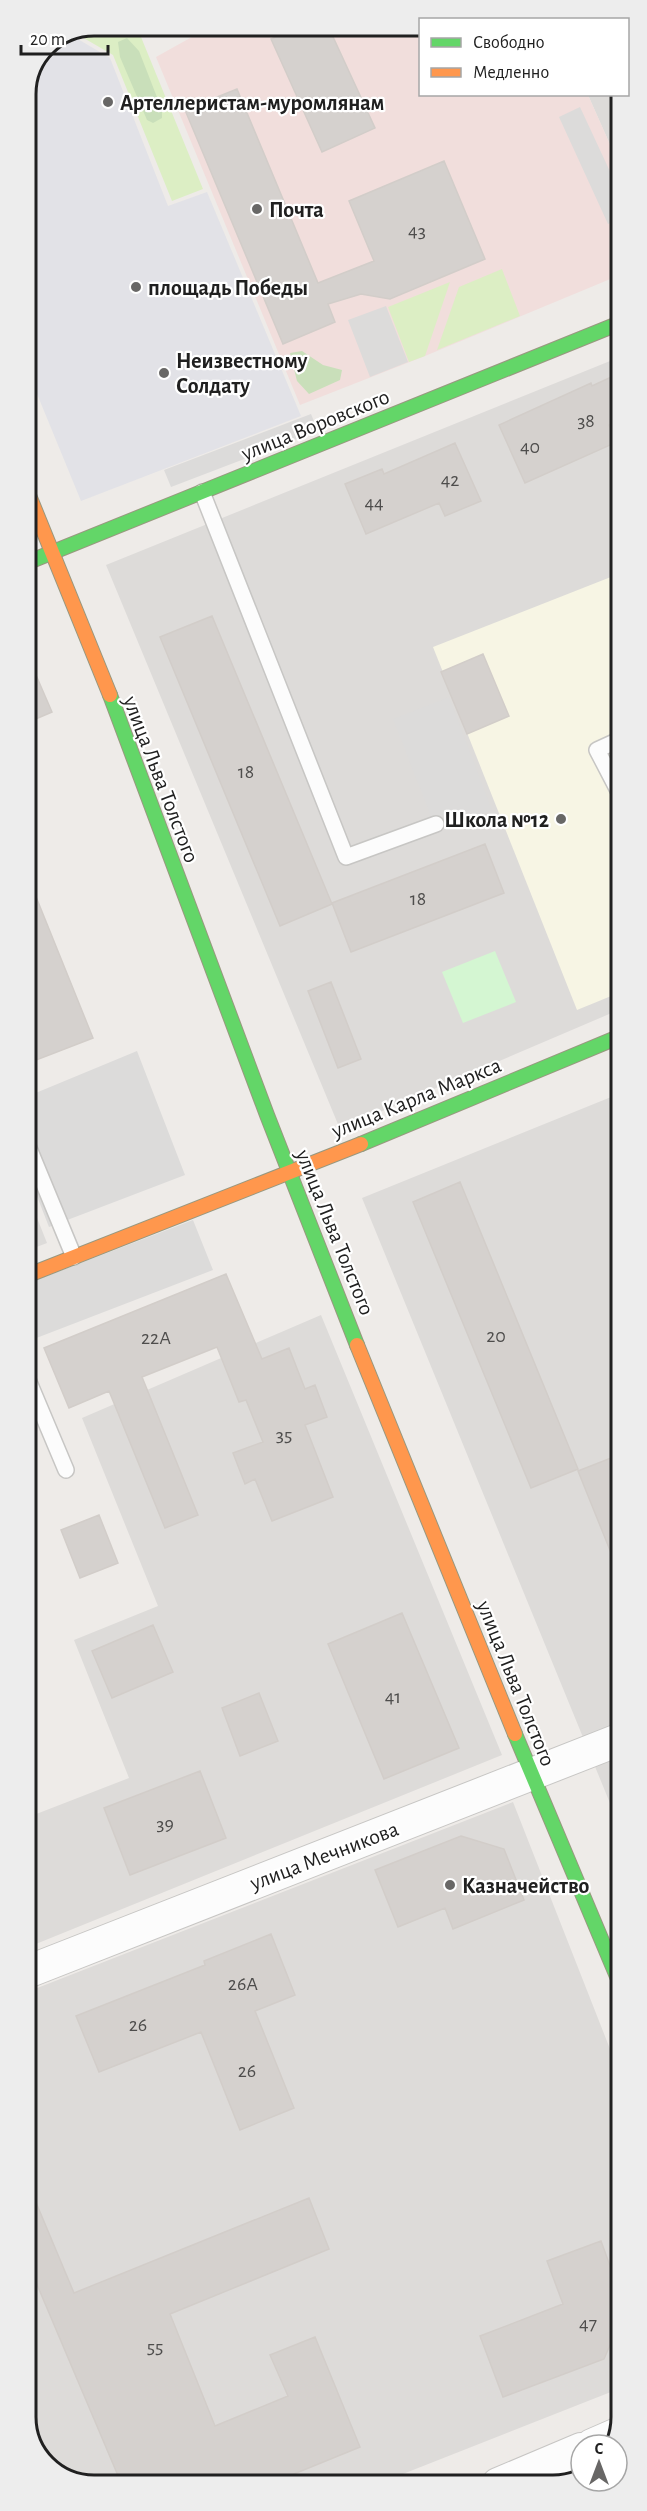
<svg xmlns="http://www.w3.org/2000/svg" width="647" height="2511" viewBox="0 0 647 2511" font-family="'Alegreya Sans',sans-serif">
	<style>
		.residential { fill: #dddbd9 }
		.commercial { fill: #f1dedc }
		.education { fill: #f7f5e4 }
		.religious { fill: #dcdbda }
		.grass { fill: #dceec4 }
		.forest { fill: #c9dfba }
		.park { fill: #d4f6d2 }
		.plaza { fill: #e2e2e7 }
		.building { fill: #d5d1ce; stroke: #d2cdc9; stroke-width: 1.5 }
		.lines { fill: none; stroke-linecap: round; stroke-linejoin: round }
		.lane-casing { stroke: #c7c6c4; stroke-width: 18 }
		.street-casing { stroke: #c7c6c4; stroke-width: 34 }
		.fast-casing { stroke: #98987f; stroke-width: 16 }
		.slow-casing { stroke: #98987f; stroke-width: 16 }
		.lane { stroke: #fcfcfc; stroke-width: 15 }
		.street { stroke: #fcfcfc; stroke-width: 32 }
		.fast { stroke: #63d668; stroke-width: 14 }
		.slow { stroke: #ff974d; stroke-width: 14 }
		.poi-dot { fill: #686766; stroke: #fff; stroke-width: 2 }
		.labels { text-anchor: middle; stroke-width: 4.5; stroke-linejoin: round; paint-order: stroke }
		.number-label { font-size: 20px; fill: #4e4d4c }
		.poi-label { font-size: 22px; font-weight: bold; fill: #202020; stroke: #fff; text-anchor: start }
		.street-label { font-size: 22px; fill: #202020; stroke: #fff }
		.rim { fill: none; stroke: #202020; stroke-width: 3 }
	</style>
	<rect width="100%" height="100%" fill="#eeebe8"/>
	<path class="residential" d="M588,95h32v72z
		M620,357l1,652 -281,120 -234,-564z
		M621,1093v737l-259,-632z
		M26,1190l21,53 -21,8z
		M321,1315l181,440 -476,193v-130l103,-40 -55,-138 84,-34 -76,-188z
		M513,1802l108,275v311l-246,97h-290l-37,-17 -21,-38v-438z"/>
	<path class="commercial" d="M196,26h224v68l168,1 32,72v108l-195,81 -125,49 -144,-348 43,-24z"/>
	<path class="education" d="M621,573v419l-44,18 -144,-363z"/>
	<path class="religious" d="M580,107l40,86v26l-12,5 -49,-107z
		M386,306l22,56 -38,15 -22,-57z
		M311,414l7,17 -147,56 -7,-17z
		M449,697l43,113 -55,22 -44,-113z
		M137,1051l48,124 -136,52 -23,-59v-71z
		M193,1220l20,50 -187,72v-58z"/>
	<path class="grass" d="M94,26h39l8,11 62,152 -31,12 -59,-146 -38,-22z
		M502,269l18,47 -83,34 22,-63z
		M450,282l-25,74 -16,6 -21,-55z"/>
	<path class="forest" d="M127,38l12,13 23,59v8l-9,5 -6,-3 -27,-63 -2,-15z
		M302,351l21,14 19,5 -2,10 -31,14 -12,-13 -7,-28z"/>
	<path class="park" d="M495,951l21,51 -53,21 -21,-51z"/>
	<path class="plaza" d="M71,35l39,23 58,148 39,-14 94,224 -220,85 -55,-134v-274l20,-48z"/>
	<path class="building" d="M301,26h27l47,102 -53,24 -51,-113z
		M237,89l81,194 56,-22 -25,-60 95,-40 41,98 -95,40 -29,-5 -33,10 7,18 -52,22 -98,-234z
		M620,373v46l-11,6 8,17 -92,41 -26,-58 92,-42 1,3z
		M455,443l26,58 -36,15 -6,-13 -73,31 -21,-50 37,-15 2,5z
		M212,616l120,288 -52,22 -120,-289z
		M26,652l26,60 -26,11z
		M483,654l26,62 -42,18 -26,-62z
		M485,844l19,49 -153,59 -19,-49z
		M26,872l67,166 -67,26z
		M331,982l30,77 -23,9 -30,-77z
		M460,1182l118,287 -47,19 -118,-286z
		M226,1274l36,85 27,-11 16,41 10,-4 12,32 -22,8 28,72 -61,24 -17,-42 -10,5 -12,-31 30,-11 -17,-42 -7,2 -22,-55 -75,30 56,138 -33,13 -56,-137 -40,17 -25,-60z
		M621,1454v121h-1l-42,-104z
		M99,1515l19,48 -38,15 -19,-48z
		M402,1613l57,135 -75,31 -56,-135z
		M153,1625l20,47 -61,26 -20,-47z
		M259,1693l19,48 -38,15 -18,-48z
		M200,1771l26,67 -96,37 -26,-67z
		M461,1836l43,13 20,51 -71,29 -8,-21 -47,19 -23,-57z
		M271,1934l24,61 -40,16 39,97 -54,22 -39,-98 -102,40 -23,-56 129,-51 -1,-4z
		M27,2181l47,112 235,-95 20,51 -159,65 45,112 73,-30 -18,-41 45,-18 45,110 -93,38h-145l-95,-224z
		M601,2241l20,55v24l-17,39 -101,38 -23,-61 83,-32 -16,-43z"/>
	<g class="lines">
		<defs>
			<path id="lane" d="M202,492l144,365 90,-33
				M621,739l-24,11 24,46
				M26,1141l48,116
				M26,1375l40,95"/>
			<path id="street" d="M27,1972l594,-233
				M592,2445l23,-10
				M498,2484l83,-35"/>
			<path id="fast" d="M26,563l594,-240
				M110,695l157,420 90,230
				M361,1144l260,-108
				M515,1734l106,252"/>
			<path id="slow" d="M26,488l84,207
				M26,1276l335,-132
				M357,1345l158,389"/>
		</defs>
		<use href="#lane" class="lane-casing"/>
		<use href="#street" class="street-casing"/>
		<use href="#fast" class="fast-casing"/>
		<use href="#slow" class="slow-casing"/>
		<use href="#lane" class="lane"/>
		<use href="#street" class="street"/>
		<use href="#fast" class="fast"/>
		<use href="#slow" class="slow"/>
	</g>
	<g class="poi-dot">
		<circle cx="108" cy="102" r="6"/>
		<circle cx="257" cy="209" r="6"/>
		<circle cx="136" cy="287" r="6"/>
		<circle cx="164" cy="373" r="6"/>
		<circle cx="561" cy="819" r="6"/>
		<circle cx="450" cy="1885" r="6"/>
	</g>
	<g class="labels">
		<g class="number-label">
			<text x="417" y="237">43</text>
			<text x="586" y="427">38</text>
			<text x="530" y="453">40</text>
			<text x="450" y="486">42</text>
			<text x="374" y="509">44</text>
			<text x="246" y="778">18</text>
			<text x="418" y="905">18</text>
			<text x="496" y="1342">20</text>
			<text x="156" y="1344">22А</text>
			<text x="284" y="1441">35</text>
			<text x="393" y="1703">41</text>
			<text x="165" y="1830">39</text>
			<text x="243" y="1990">26А</text>
			<text x="138" y="2031">26</text>
			<text x="247" y="2077">26</text>
			<text x="588" y="2330">47</text>
			<text x="155" y="2353">55</text>
		</g>
		<g class="poi-label">
			<text x="120" y="110">Артеллеристам-муромлянам</text>
			<text x="269" y="217">Почта</text>
			<text x="148" y="295">площадь Победы</text>
			<text x="176" y="368">Неизвестному<tspan x="176" dy="25">Солдату</tspan></text>
			<text x="549" y="827" text-anchor="end">Школа №12</text>
			<text x="462" y="1893">Казначейство</text>
		</g>
		<g class="street-label">
			<text transform="translate(315 424) rotate(-22)" y="8">улица Воровского</text>
			<text transform="translate(162 779) rotate(69)" y="8">улица Льва Толстого</text>
			<text transform="translate(416 1097) rotate(-22)" y="8">улица Карла Маркса</text>
			<text transform="translate(336 1232) rotate(68)" y="8">улица Льва Толстого</text>
			<text transform="translate(517 1683) rotate(68)" y="8">улица Льва Толстого</text>
			<text transform="translate(324 1855) rotate(-21)" y="8">улица Мечникова</text>
		</g>
	</g>
	<path d="M0 0H647V2511H0ZM94 36H553A58 58 0 0 1 611 94V2417A58 58 0 0 1 553 2475H94A58 58 0 0 1 36 2417V94A58 58 0 0 1 94 36Z" fill="#ededed" fill-rule="evenodd"/>
	<path class="rim" d="M94 36H553A58 58 0 0 1 611 94V2417A58 58 0 0 1 553 2475H94A58 58 0 0 1 36 2417V94A58 58 0 0 1 94 36Z"/>
	<rect x="419" y="18" width="210" height="78" fill="#ffffff" stroke="#a6a6a6" stroke-width="1.5"/>
	<rect x="431" y="38" width="30" height="9" fill="#63d668" stroke="#a6a6a6" stroke-width="1.5"/>
	<text x="473" y="48" font-size="18" fill="#202020">Свободно</text>
	<rect x="431" y="68" width="30" height="9" fill="#ff974d" stroke="#a6a6a6" stroke-width="1.5"/>
	<text x="473" y="78" font-size="18" fill="#202020">Медленно</text>
	<g transform="translate(599 2463)"><circle r="28" fill="#ffffff" stroke="#a6a6a6" stroke-width="1.5"/>
	<path d="M0-4.5L10 22L0 15L-10 22Z" fill="#686766"/>
	<text y="-9" font-size="16" font-weight="bold" text-anchor="middle" fill="#202020">С</text>
	</g>
	<path d="M21 45v9h87v-9" fill="none" stroke="#202020" stroke-width="3"/>
	<text x="30" y="45" font-size="18" fill="#202020" stroke="#ffffff" stroke-width="4.5" paint-order="stroke">20 m</text>
</svg>
